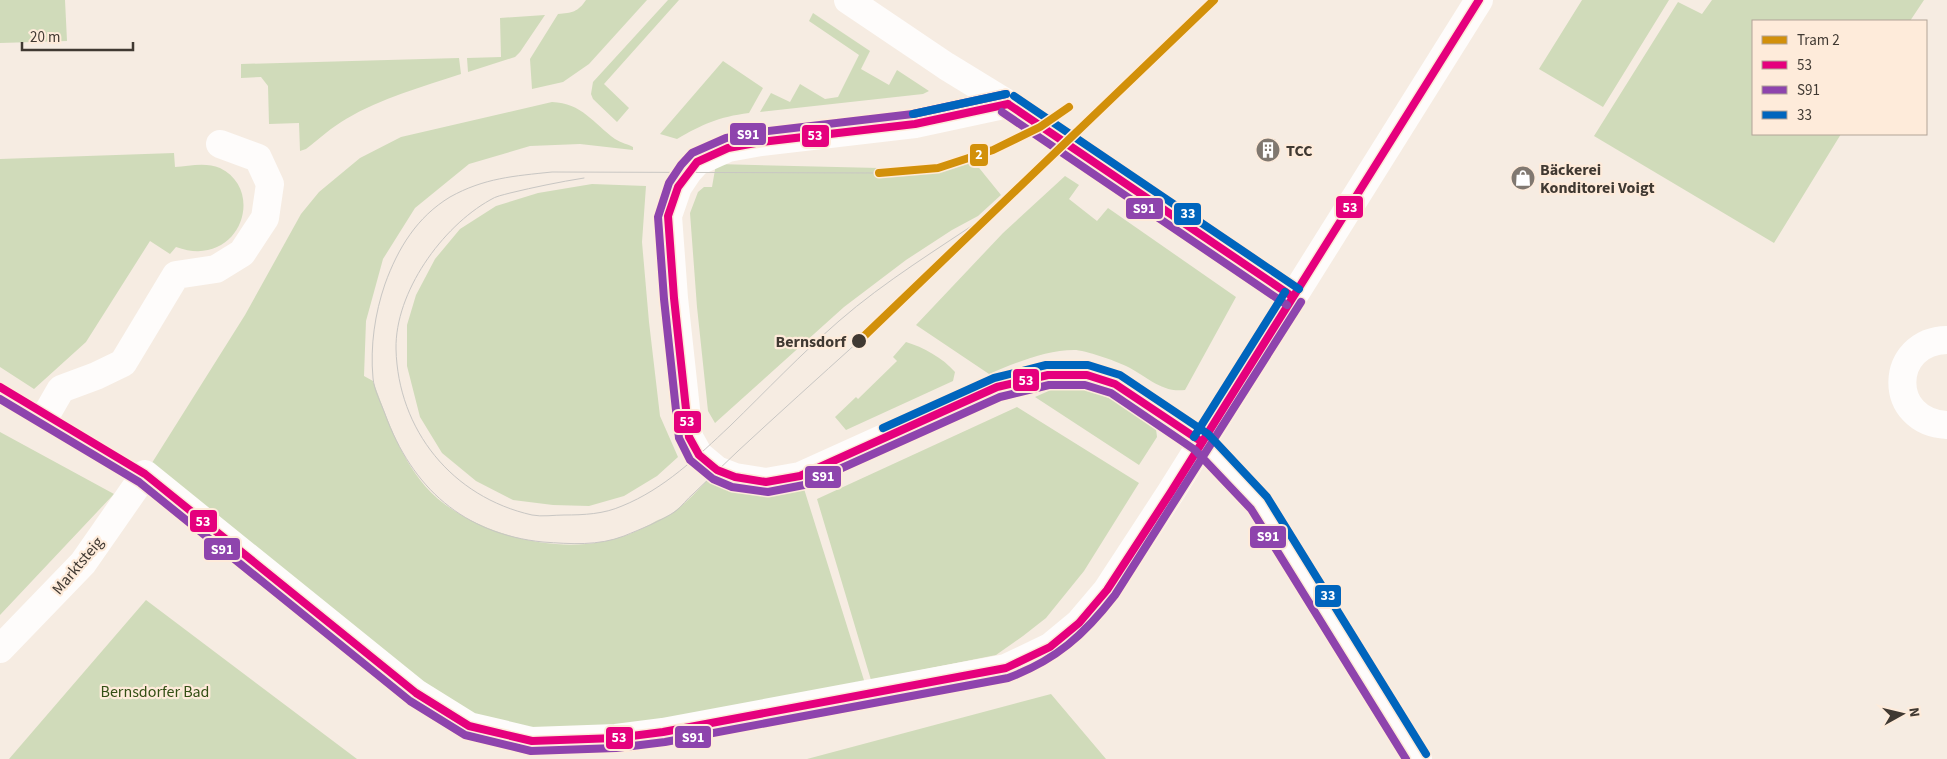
<svg xmlns="http://www.w3.org/2000/svg" width="1947" height="759" viewBox="0 0 1947 759" font-family="'Source Sans 3',sans-serif">
	<style>
		.green { fill: #d0dbba }
		.lines { fill: none; stroke-linecap: round; stroke-linejoin: round }
		.minor { stroke: #fefcfb; stroke-width: 28 }
		.tram { stroke: #c8c6c3; stroke-width: 1 }
		.bus-1-casing { stroke: #feebda; stroke-width: 11 }
		.bus-2-casing { stroke: #feebda; stroke-width: 11 }
		.bus-3-casing { stroke: #feebda; stroke-width: 11 }
		.bus-1 { stroke: #e5007d; stroke-width: 8 }
		.bus-2 { stroke: #8e44ad; stroke-width: 8 }
		.bus-3 { stroke: #0065bd; stroke-width: 8 }
		.tram-1-casing { stroke: #feebda; stroke-width: 11 }
		.tram-1 { stroke: #d2900a; stroke-width: 8 }
		.stop-dot { fill: #403932; stroke: #feebda; stroke-width: 2 }
		.labels { text-anchor: middle; stroke-width: 4.5; stroke-linejoin: round; paint-order: stroke }
		.poi-label { font-size: 16px; font-weight: bold; fill: #403932; stroke: #feebda; text-anchor: start }
		.stop-label { font-size: 16px; font-weight: bold; fill: #403932; stroke: #feebda; text-anchor: end }
		.street-label { font-size: 16px; fill: #403932; stroke: #feebda }
		.park-label { font-size: 16px; fill: #334f14; stroke: #feebda }
		.line-badge { stroke: #feebda; stroke-width: 2 }
		.badge-label { font-size: 14px; text-anchor: middle; font-weight: bold; fill: #fff }
	</style>
	<rect width="100%" height="100%" fill="#f6ece2"/>
	<path class="green" d="M0,0h65l2,41 -67,2z
		M586,0h61l-58,64 -26,18 -31,7 -2,-30 28,-45c14,-1 20,-2 28,-14z
		M668,0h11l-75,84 25,24 -12,14 -24,-23 -2,-5 2,-12z
		M1582,0h87l-66,107 -64,-38z
		M1712,0h212l-14,21h-157v113h88l-67,109 -180,-107 84,-134 24,12z
		M813,13l57,38 -9,18 28,16 8,-15 32,21 -6,3 -163,18 11,-19 19,9 10,-18 25,15 13,-2 21,-42 -50,-34z
		M545,15l-25,37 -5,5 -47,15 -1,-14 34,-1 -1,-39z
		M459,58l2,16c-39,13 -80,24 -115,45 -14,8 -27,20 -40,30l-6,2 -1,-28 -30,1 -1,-38 -7,-9 -20,1v-14z
		M723,61l40,27 -14,25c-31,4 -46,11 -72,26l-17,-5z
		M552,102c30,1 41,21 63,37 6,4 13,5 18,8v3l-53,-6 -50,2 -61,18 -54,44 -32,51 -17,62 -2,55 9,5c14,37 26,74 52,105 37,43 120,67 175,56 20,-3 39,-11 56,-21 7,-3 15,-6 20,-11 15,-11 28,-27 41,-40l83,6 68,217 -205,39 -194,-6 -324,-252 100,-159 56,-101 18,-22 41,-34 41,-21z
		M174,153l1,14c14,-1 31,-5 45,1 47,23 19,102 -44,79l-6,7 -20,-13 -64,101 -52,47 -34,-22v-208z
		M967,153l34,42 -23,21 -26,14 -46,30 -62,47 -129,116 -7,-12 -11,-104 -7,-94 8,-21 6,-5h8l4,-23 163,4 58,-4z
		M1065,176l14,9 -10,14 28,22 11,-13 128,89 -51,93c-24,3 -38,-14 -59,-24 -10,-5 -41,-16 -52,-16 -28,0 -59,13 -85,24l-73,-49 87,-92z
		M592,184l54,2 -4,56 7,80 11,94 18,41 -21,19 -33,20 -35,10 -36,-1 -40,-5 -37,-19 -34,-28 -22,-36 -13,-51v-41l9,-30 19,-36 25,-30 36,-23 42,-13z
		M906,342c17,5 37,16 49,30l-2,9 -107,49 -11,-13 21,-20 2,2 39,-38 -4,-4z
		M1070,387c33,5 61,19 86,42l1,8 -18,28 -104,-68 18,-8z
		M1017,407l122,76 -55,88 -38,47 -23,18 -27,19 -125,25 -54,-181z
		M0,432l114,62 -114,121z
		M146,600l211,159h-348z
		M1051,694l55,65h-299z"/>
	<g class="lines">
		<path class="minor" d="M848,0l98,66 62,38 57,40 228,153
			M1008,104l-93,20 -154,18 -33,6 -31,14 -9,10 -10,15 -10,29 6,82 15,139 10,18 18,15 18,7 31,5 34,-6 197,-89 51,-12h39l28,9 87,58 57,61 159,256
			M1947,340c-58,1 -61,82 0,85
			M46,415l15,-26 35,-13 27,-13 53,-88 40,-6 26,-16 23,-35 5,-34 -12,-26 -38,-14
			M0,649l83,-86 62,-89 271,219 53,33 63,15 84,-3 47,-6 343,-64 44,-21 29,-24 28,-33 64,-98 308,-492"/>
		<path class="tram" d="M584,178c-25,4 -49,9 -74,15 -7,2 -14,3 -20,7 -48,27 -95,92 -94,149 2,81 56,148 136,166 10,2 22,0 32,0 20,0 40,-1 58,-9 42,-17 75,-49 108,-80 36,-35 71,-72 109,-105 46,-40 99,-72 149,-106
			M859,341c-41,37 -81,73 -121,110 -15,14 -30,29 -45,43 -6,5 -11,12 -17,17 -15,10 -35,18 -52,25 -26,10 -53,8 -81,6 -79,-8 -131,-54 -158,-128 -4,-11 -11,-24 -12,-36 -3,-32 2,-65 12,-94 13,-36 32,-67 65,-87 34,-19 64,-21 102,-25l327,1"/>
		<defs>
			<path id="bus-1" d="M1008,104l-93,20 -154,18 -33,6 -31,14 -19,25 -10,29 6,82 15,139 10,18 18,15 18,7 31,5 34,-6 197,-89 51,-12h39l28,9 87,58
				M1008,104l285,193
				M0,387l145,87 271,219 53,33 63,15 84,-3 47,-6 343,-64 44,-21 29,-24 28,-33 64,-98 308,-492"/>
			<path id="bus-2" d="M1006,94l-93,20 -153,18 -34,6 -34,15 -11,12 -12,18 -11,34 6,82 15,139 11,22 23,19 19,8 36,5 36,-7 196,-88 49,-12h36l26,8 84,57 56,59 155,250
				M1002,112l285,193
				M0,399l139,83 271,219 55,34 66,16 85,-3 49,-6 343,-64c48,-18 76,-43 107,-83l186,-293"/>
			<path id="bus-3" d="M1014,96l285,193
				M913,114l93,-20
				M883,428l111,-50 52,-13h42l32,10 88,59 59,63 159,257
				M1194,437l91,-145"/>
		</defs>
		<use href="#bus-1" class="bus-1-casing"/>
		<use href="#bus-2" class="bus-2-casing"/>
		<use href="#bus-3" class="bus-3-casing"/>
		<use href="#bus-1" class="bus-1"/>
		<use href="#bus-2" class="bus-2"/>
		<use href="#bus-3" class="bus-3"/>
		<defs>
			<path id="tram-1" d="M879,173l59,-5 55,-18 47,-23 29,-20
				M859,341l355,-341"/>
		</defs>
		<use href="#tram-1" class="tram-1-casing"/>
		<use href="#tram-1" class="tram-1"/>
	</g>
	<defs>
		<symbol id="building-disc" viewBox="-11 -11 22 22"><circle r="9.5" fill="#807870" stroke="#feebda"/><path d="M-4-6H4V6H1V3H-1V6H-4ZM-2.5-4.3h1.7v1.8h-1.7ZM.8-4.3h1.7v1.8H.8ZM-2.5-1h1.7V.8h-1.7ZM.8-1h1.7V.8H.8Z" fill="#fff"/></symbol>
		<symbol id="shop-disc" viewBox="-11 -11 22 22"><circle r="9.5" fill="#807870" stroke="#feebda"/><path d="M-5-2.5h2.3a2.7 3.5 0 0 1 5.4 0H5L5.5 6h-11ZM-1.5-2.5h3a1.5 2.3 0 0 0-3 0Z" fill="#fff"/></symbol>
	</defs>
	<g fill-rule="evenodd">
		<use href="#building-disc" x="1254" y="136" width="28" height="28"/>
		<use href="#shop-disc" x="1509" y="164" width="28" height="28"/>
	</g>
	<circle class="stop-dot" cx="859" cy="341" r="8"/>
	<g class="labels">
		<g class="poi-label">
			<text x="1286" y="156">TCC</text>
			<text x="1540" y="175">Bäckerei<tspan x="1540" dy="18">Konditorei Voigt</tspan></text>
		</g>
		<g class="stop-label">
			<text x="846" y="347">Bernsdorf</text>
		</g>
		<g class="street-label">
			<text transform="translate(77 565) rotate(-50)" y="6">Marktsteig</text>
		</g>
		<g class="park-label">
			<text x="155" y="697">Bernsdorfer Bad</text>
		</g>
	</g>
	<g class="line-badge">
		<rect x="729" y="122" width="38" height="24" rx="5" fill="#8e44ad"/>
		<rect x="801" y="124" width="29" height="24" rx="5" fill="#e5007d"/>
		<rect x="969" y="143" width="20" height="24" rx="5" fill="#d2900a"/>
		<rect x="1335" y="195" width="29" height="24" rx="5" fill="#e5007d"/>
		<rect x="1125" y="197" width="39" height="23" rx="5" fill="#8e44ad"/>
		<rect x="1173" y="202" width="29" height="24" rx="5" fill="#0065bd"/>
		<rect x="1012" y="368" width="28" height="24" rx="5" fill="#e5007d"/>
		<rect x="673" y="410" width="29" height="24" rx="5" fill="#e5007d"/>
		<rect x="804" y="465" width="38" height="24" rx="5" fill="#8e44ad"/>
		<rect x="189" y="509" width="29" height="24" rx="5" fill="#e5007d"/>
		<rect x="1249" y="525" width="38" height="24" rx="5" fill="#8e44ad"/>
		<rect x="203" y="537" width="38" height="24" rx="5" fill="#8e44ad"/>
		<rect x="1314" y="584" width="28" height="24" rx="5" fill="#0065bd"/>
		<rect x="674" y="725" width="38" height="24" rx="5" fill="#8e44ad"/>
		<rect x="605" y="726" width="29" height="24" rx="5" fill="#e5007d"/>
	</g>
	<g class="badge-label">
		<text x="748" y="139">S91</text>
		<text x="815" y="140">53</text>
		<text x="979" y="159">2</text>
		<text x="1350" y="212">53</text>
		<text x="1144" y="213">S91</text>
		<text x="1188" y="218">33</text>
		<text x="1026" y="385">53</text>
		<text x="687" y="426">53</text>
		<text x="823" y="481">S91</text>
		<text x="203" y="526">53</text>
		<text x="1268" y="541">S91</text>
		<text x="222" y="554">S91</text>
		<text x="1328" y="600">33</text>
		<text x="693" y="742">S91</text>
		<text x="619" y="742">53</text>
	</g>
	<rect x="1752" y="20" width="175" height="115" fill="#feebda" stroke="#b2a497"/>
	<rect x="1762" y="36" width="25" height="8" fill="#d2900a" stroke="#b2a497"/>
	<text x="1797" y="45" font-size="15" fill="#403932">Tram 2</text>
	<rect x="1762" y="61" width="25" height="8" fill="#e5007d" stroke="#b2a497"/>
	<text x="1797" y="70" font-size="15" fill="#403932">53</text>
	<rect x="1762" y="86" width="25" height="8" fill="#8e44ad" stroke="#b2a497"/>
	<text x="1797" y="95" font-size="15" fill="#403932">S91</text>
	<rect x="1762" y="111" width="25" height="8" fill="#0065bd" stroke="#b2a497"/>
	<text x="1797" y="120" font-size="15" fill="#403932">33</text>
	<g transform="translate(1902 714) rotate(82)" stroke="#feebda" stroke-width="4" paint-order="stroke">
	<path d="M0-4L9 19L0 12L-9 19Z" fill="#403932"/>
	<text y="-8" font-size="14" font-weight="bold" text-anchor="middle" fill="#403932">N</text>
	</g>
	<path d="M22 42v8h111v-8" fill="none" stroke="#403932" stroke-width="2.5"/>
	<text x="30" y="42" font-size="15" fill="#403932" stroke="#feebda" stroke-width="4" paint-order="stroke">20 m</text>
</svg>
